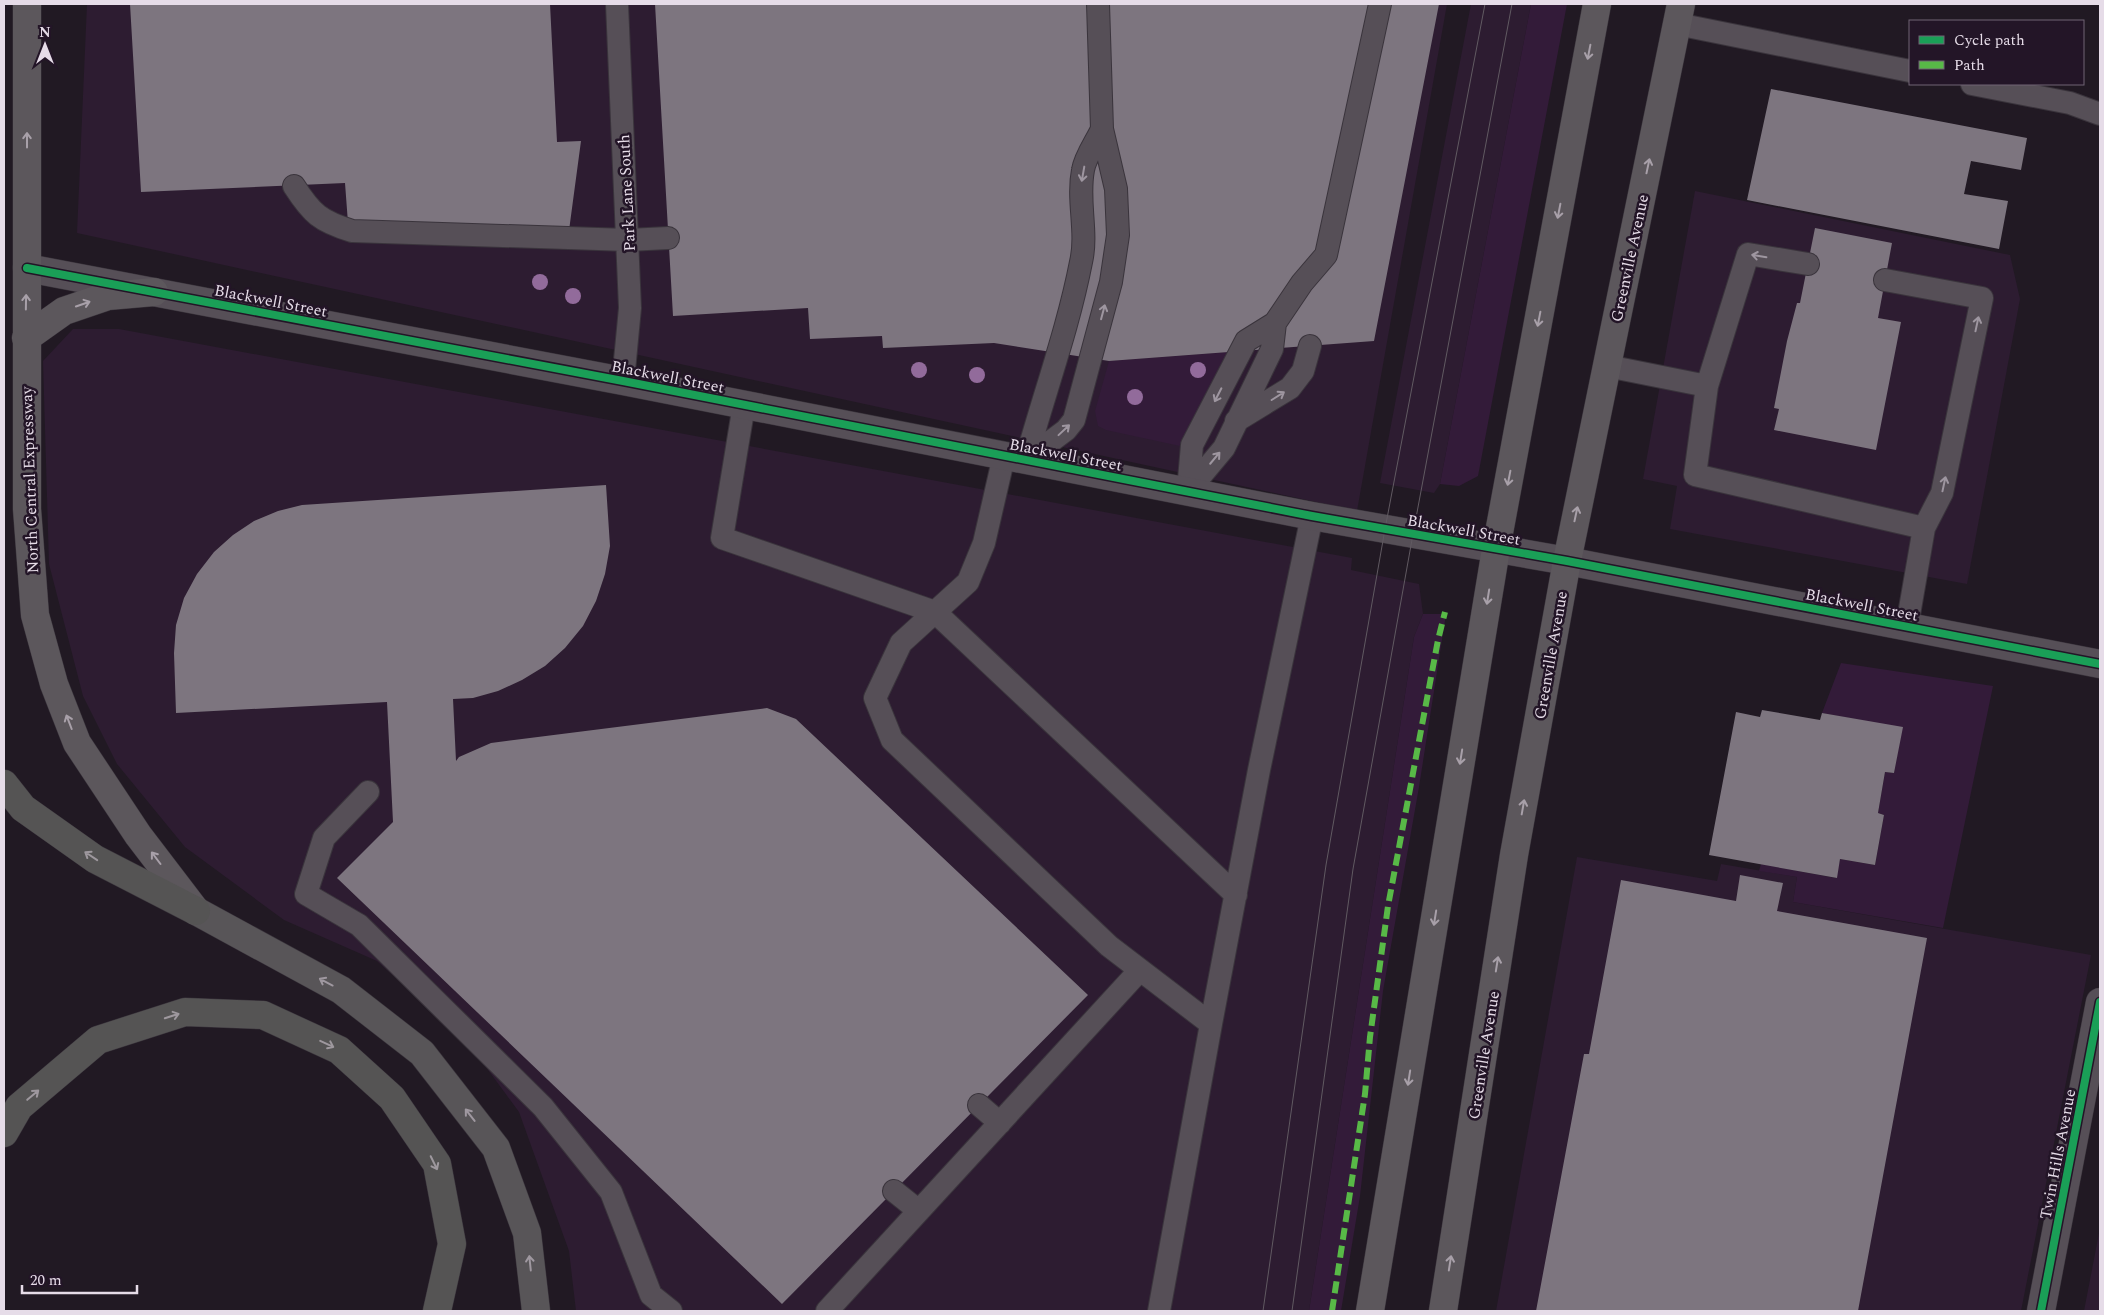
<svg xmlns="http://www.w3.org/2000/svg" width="2104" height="1315" viewBox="0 0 2104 1315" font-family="Spectral,serif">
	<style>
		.built { fill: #2d1c31 }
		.green { fill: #331b39 }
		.building { fill: #7d757f }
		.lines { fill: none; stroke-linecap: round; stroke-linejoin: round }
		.service-casing { stroke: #3a343c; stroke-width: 24 }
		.minor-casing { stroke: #3a343c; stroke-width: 29 }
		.secondary-casing { stroke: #3a343c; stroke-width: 29 }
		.primary-casing { stroke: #3a343c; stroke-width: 29 }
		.motorway-casing { stroke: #3a343c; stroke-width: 29 }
		.service { stroke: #564f57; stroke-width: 22 }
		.minor { stroke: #564f57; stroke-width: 28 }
		.secondary { stroke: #5c575c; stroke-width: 28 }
		.primary { stroke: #585558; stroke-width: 28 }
		.motorway { stroke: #555454; stroke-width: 28 }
		.tram { stroke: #615a62; stroke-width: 1 }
		.quiet { stroke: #58b947; stroke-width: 6; stroke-dasharray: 12 6; stroke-linecap: butt }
		.cycleway-casing { stroke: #231527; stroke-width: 11 }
		.cycleway { stroke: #1a9f57; stroke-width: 8 }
		.tree { fill: #926b9b }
		.oneway { stroke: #a8a0a9 }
		.oneway2 { stroke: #9e96a0 }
		.oneway3 { stroke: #9e989e }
		.oneway4 { stroke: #9f98a0 }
		.labels { text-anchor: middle; stroke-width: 5; stroke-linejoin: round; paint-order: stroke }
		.street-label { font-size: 16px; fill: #e6dce8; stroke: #231527 }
	</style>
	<rect width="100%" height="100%" fill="#211923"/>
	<path class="built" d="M87,4h1360l-90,507 -1280,-278z
		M1471,4h60l-91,480 -6,9 -54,-10z
		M1695,191l315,64 10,44 -53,285 -297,-55 7,-43 -34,-7z
		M73,329h46l1233,229 -1,12 68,14 4,30 -9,23 -105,674h-733l-7,-60 -50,-139 -50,-68 -92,-83 -93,-41 -99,-73 -68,-83 -34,-68 -34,-132 -6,-203z
		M1577,857l140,24 4,-17 76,13 -4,25 298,53 -70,356h-525z
		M2100,1228v83h-16z"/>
	<path class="green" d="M1531,4h36l-89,472 -19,10 -19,-2z
		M1230,352l-50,94 -74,-16 -8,-4 -3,-15 14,-50z
		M1423,614h23l-27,173 -36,204 -23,205 -19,115h-32l105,-674z
		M1841,663l152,23 -50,242 -150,-26 4,-25 -38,-6 2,-7 75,14 4,-19 35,6 9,-50 -6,-2 7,-41 9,1 8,-45 -80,-15z"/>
	<path class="building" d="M130,4h420l7,138 24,-1 -13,97 -220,-15 -3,-40 -204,9z
		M655,4h784l-65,337 -265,20 -115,-18 -111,5 -1,-12 -72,3 -2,-31 -135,8z
		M1771,89l256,49 -6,32 -50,-9 -7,33 44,7 -9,48 -252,-49z
		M1815,228l77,15 -14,75 23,4 -25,128 -102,-20 5,-21 -5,-1 13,-67 10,-38h3z
		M606,485l4,61 -5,28 -9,27 -13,25 -18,22 -20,18 -23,14 -24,11 -25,7 -20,1 3,62 3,-4 32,-14 276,-35 29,11 292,276 -306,309 -445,-426 56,-56 -6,-120 -211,11 -2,-60 2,-28 8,-27 13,-24 17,-22 19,-17 21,-14 24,-10 24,-6z
		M1762,710l58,10 2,-7 81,14 -9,46 -9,-1 -7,41 6,2 -9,50 -35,-6 -3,19 -128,-23 27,-143 24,5z
		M1740,875l43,8 -6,28 150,27 -69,373h-322l48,-257h5l32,-174 115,21z"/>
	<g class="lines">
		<defs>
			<path id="service" d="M617,4l13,304 -7,73
				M1677,24l233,47
				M1972,84l98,19 30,11
				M294,186c18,28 26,35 58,45l276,9 40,-2
				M1885,280l97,18 -40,195 -18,35
				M1607,366l100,20 -12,89 229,53 -17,98
				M1707,386l41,-132 60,10
				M744,405l-22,133 213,74 301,283
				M1236,421l54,-33 13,-17 7,-25
				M1004,456l-20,87 -16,39 -67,61 -26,55 17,42 217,206 102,78 -52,287
				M1026,460l40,-30 8,-10 37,-138 7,-47 -2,-46 -14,-60 -4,-125
				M1026,460c18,-66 42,-131 55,-198 7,-30 -4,-61 2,-92 2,-13 13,-28 19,-41
				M1188,491l4,-46 54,-104 29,-18 27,-40 24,-28 54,-251
				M1188,491l36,-43 48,-99 3,-26
				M368,792l-44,46 -18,56 53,31 184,182 68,85 40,103 20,16
				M1211,1024l48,-254 53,-254
				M979,1105l21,18
				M894,1191l25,20
				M827,1311l313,-341"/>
			<path id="minor" d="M27,268l596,113 689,135 255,45 533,103
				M2041,1311l59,-309"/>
			<path id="secondary" d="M27,4v505l8,106 19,69 23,59 61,92 58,76
				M26,338l38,-27 44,-15 46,-4
				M1370,1311l126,-762 101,-545
				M1443,1311l71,-456 53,-294 114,-557"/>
			<path id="primary" d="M196,911l145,79 81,63 74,95 31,85 9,78"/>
			<path id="motorway" d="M4,784l19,24 72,51 101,52
				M4,1133l15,-26 79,-67 87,-28 78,3 76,35 53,48 45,66 15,80 -15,67"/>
		</defs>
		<use href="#service" class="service-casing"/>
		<use href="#minor" class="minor-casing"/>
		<use href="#secondary" class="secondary-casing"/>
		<use href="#primary" class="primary-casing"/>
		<use href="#motorway" class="motorway-casing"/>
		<use href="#service" class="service"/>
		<use href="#minor" class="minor"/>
		<use href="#secondary" class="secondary"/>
		<use href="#primary" class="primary"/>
		<use href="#motorway" class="motorway"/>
		<path class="tram" d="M1263,1311l63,-446 59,-336 100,-525
			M1292,1311l61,-442 60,-335 99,-530"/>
		<path class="quiet" d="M1332,1311l33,-217 5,-57 18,-131 50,-266 7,-28"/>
		<defs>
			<path id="cycleway" d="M27,268l596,113 689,135 255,45 533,103
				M2041,1311l59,-309"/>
		</defs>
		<use href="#cycleway" class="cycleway-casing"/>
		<use href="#cycleway" class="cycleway"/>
	</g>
	<g class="tree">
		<circle cx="540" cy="282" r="8"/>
		<circle cx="573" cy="296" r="8"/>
		<circle cx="919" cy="370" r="8"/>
		<circle cx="1198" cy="370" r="8"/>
		<circle cx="977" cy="375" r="8"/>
		<circle cx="1135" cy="397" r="8"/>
	</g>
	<defs><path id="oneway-shaft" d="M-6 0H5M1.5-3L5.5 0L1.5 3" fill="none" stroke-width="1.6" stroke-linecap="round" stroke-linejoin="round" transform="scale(1.25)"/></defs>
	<g class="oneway">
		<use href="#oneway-shaft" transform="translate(1589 52) rotate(101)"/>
		<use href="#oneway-shaft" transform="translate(27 140) rotate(-90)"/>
		<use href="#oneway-shaft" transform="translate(1648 166) rotate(-78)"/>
		<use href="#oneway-shaft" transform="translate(1559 211) rotate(101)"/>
		<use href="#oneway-shaft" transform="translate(26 302) rotate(-89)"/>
		<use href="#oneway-shaft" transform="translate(83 304) rotate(-19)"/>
		<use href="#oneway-shaft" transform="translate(1539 319) rotate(101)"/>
		<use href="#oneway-shaft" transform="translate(1509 478) rotate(101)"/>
		<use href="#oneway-shaft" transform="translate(1576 514) rotate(-78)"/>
		<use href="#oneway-shaft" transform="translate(1488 597) rotate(99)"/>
		<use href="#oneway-shaft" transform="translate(69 722) rotate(-111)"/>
		<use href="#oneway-shaft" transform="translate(1461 757) rotate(99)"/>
		<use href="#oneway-shaft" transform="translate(1523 807) rotate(-80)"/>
		<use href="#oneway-shaft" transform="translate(156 858) rotate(-127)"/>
		<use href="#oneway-shaft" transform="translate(1435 918) rotate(99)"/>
		<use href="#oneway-shaft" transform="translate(1497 964) rotate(-81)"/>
		<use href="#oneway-shaft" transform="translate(1409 1078) rotate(99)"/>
		<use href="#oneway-shaft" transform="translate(1450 1263) rotate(-81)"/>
	</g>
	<g class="oneway2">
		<use href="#oneway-shaft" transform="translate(1083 174) rotate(100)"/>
		<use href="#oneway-shaft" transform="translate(1759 256) rotate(-171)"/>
		<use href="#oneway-shaft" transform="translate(1103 312) rotate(-75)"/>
		<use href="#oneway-shaft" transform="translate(1977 324) rotate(-78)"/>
		<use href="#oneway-shaft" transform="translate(1218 395) rotate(117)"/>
		<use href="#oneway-shaft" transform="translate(1278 396) rotate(-32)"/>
		<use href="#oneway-shaft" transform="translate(1064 430) rotate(-43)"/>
		<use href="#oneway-shaft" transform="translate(1215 458) rotate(-50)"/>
		<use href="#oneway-shaft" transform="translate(1944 484) rotate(-78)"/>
	</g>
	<g class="oneway3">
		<use href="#oneway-shaft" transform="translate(91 856) rotate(-146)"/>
		<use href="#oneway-shaft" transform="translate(172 1016) rotate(-18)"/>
		<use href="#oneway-shaft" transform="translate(327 1044) rotate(25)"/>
		<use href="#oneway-shaft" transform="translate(33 1095) rotate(-40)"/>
		<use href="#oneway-shaft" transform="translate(434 1163) rotate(64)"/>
	</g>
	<g class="oneway4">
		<use href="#oneway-shaft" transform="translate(326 982) rotate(-152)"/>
		<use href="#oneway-shaft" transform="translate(470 1115) rotate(-128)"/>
		<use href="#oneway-shaft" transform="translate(530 1263) rotate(-96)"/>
	</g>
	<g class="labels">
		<g class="street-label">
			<text transform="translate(626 193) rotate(-93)" y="6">Park Lane South</text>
			<text transform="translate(1629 258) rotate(-78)" y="6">Greenville Avenue</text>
			<text transform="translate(271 300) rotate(11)" y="6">Blackwell Street</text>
			<text transform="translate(668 376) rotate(11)" y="6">Blackwell Street</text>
			<text transform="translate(1066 454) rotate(11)" y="6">Blackwell Street</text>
			<text transform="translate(29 480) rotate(-92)" y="6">North Central Expressway</text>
			<text transform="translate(1464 529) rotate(10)" y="6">Blackwell Street</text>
			<text transform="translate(1862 604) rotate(11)" y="6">Blackwell Street</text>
			<text transform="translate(1550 655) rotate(-80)" y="6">Greenville Avenue</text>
			<text transform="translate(1483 1055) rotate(-81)" y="6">Greenville Avenue</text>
			<text transform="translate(2057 1154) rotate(-79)" y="6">Twin Hills Avenue</text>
		</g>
	</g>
	<rect width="2104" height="1315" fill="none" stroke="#e6dce8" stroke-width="10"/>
	<rect x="1909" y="20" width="175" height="65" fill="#231527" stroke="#716574"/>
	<rect x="1919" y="36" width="25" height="8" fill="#1a9f57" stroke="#716574"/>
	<text x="1954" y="45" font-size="15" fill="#e6dce8">Cycle path</text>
	<rect x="1919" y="61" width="25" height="8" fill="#58b947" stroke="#716574"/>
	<text x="1954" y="70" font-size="15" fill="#e6dce8">Path</text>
	<g transform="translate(45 45)" stroke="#231527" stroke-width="4" paint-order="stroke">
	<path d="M0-4L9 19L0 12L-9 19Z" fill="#e6dce8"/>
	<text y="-8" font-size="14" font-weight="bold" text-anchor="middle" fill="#e6dce8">N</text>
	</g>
	<path d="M22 1285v8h115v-8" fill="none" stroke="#e6dce8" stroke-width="2.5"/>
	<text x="30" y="1285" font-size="15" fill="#e6dce8" stroke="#231527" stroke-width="4" paint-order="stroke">20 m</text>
</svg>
